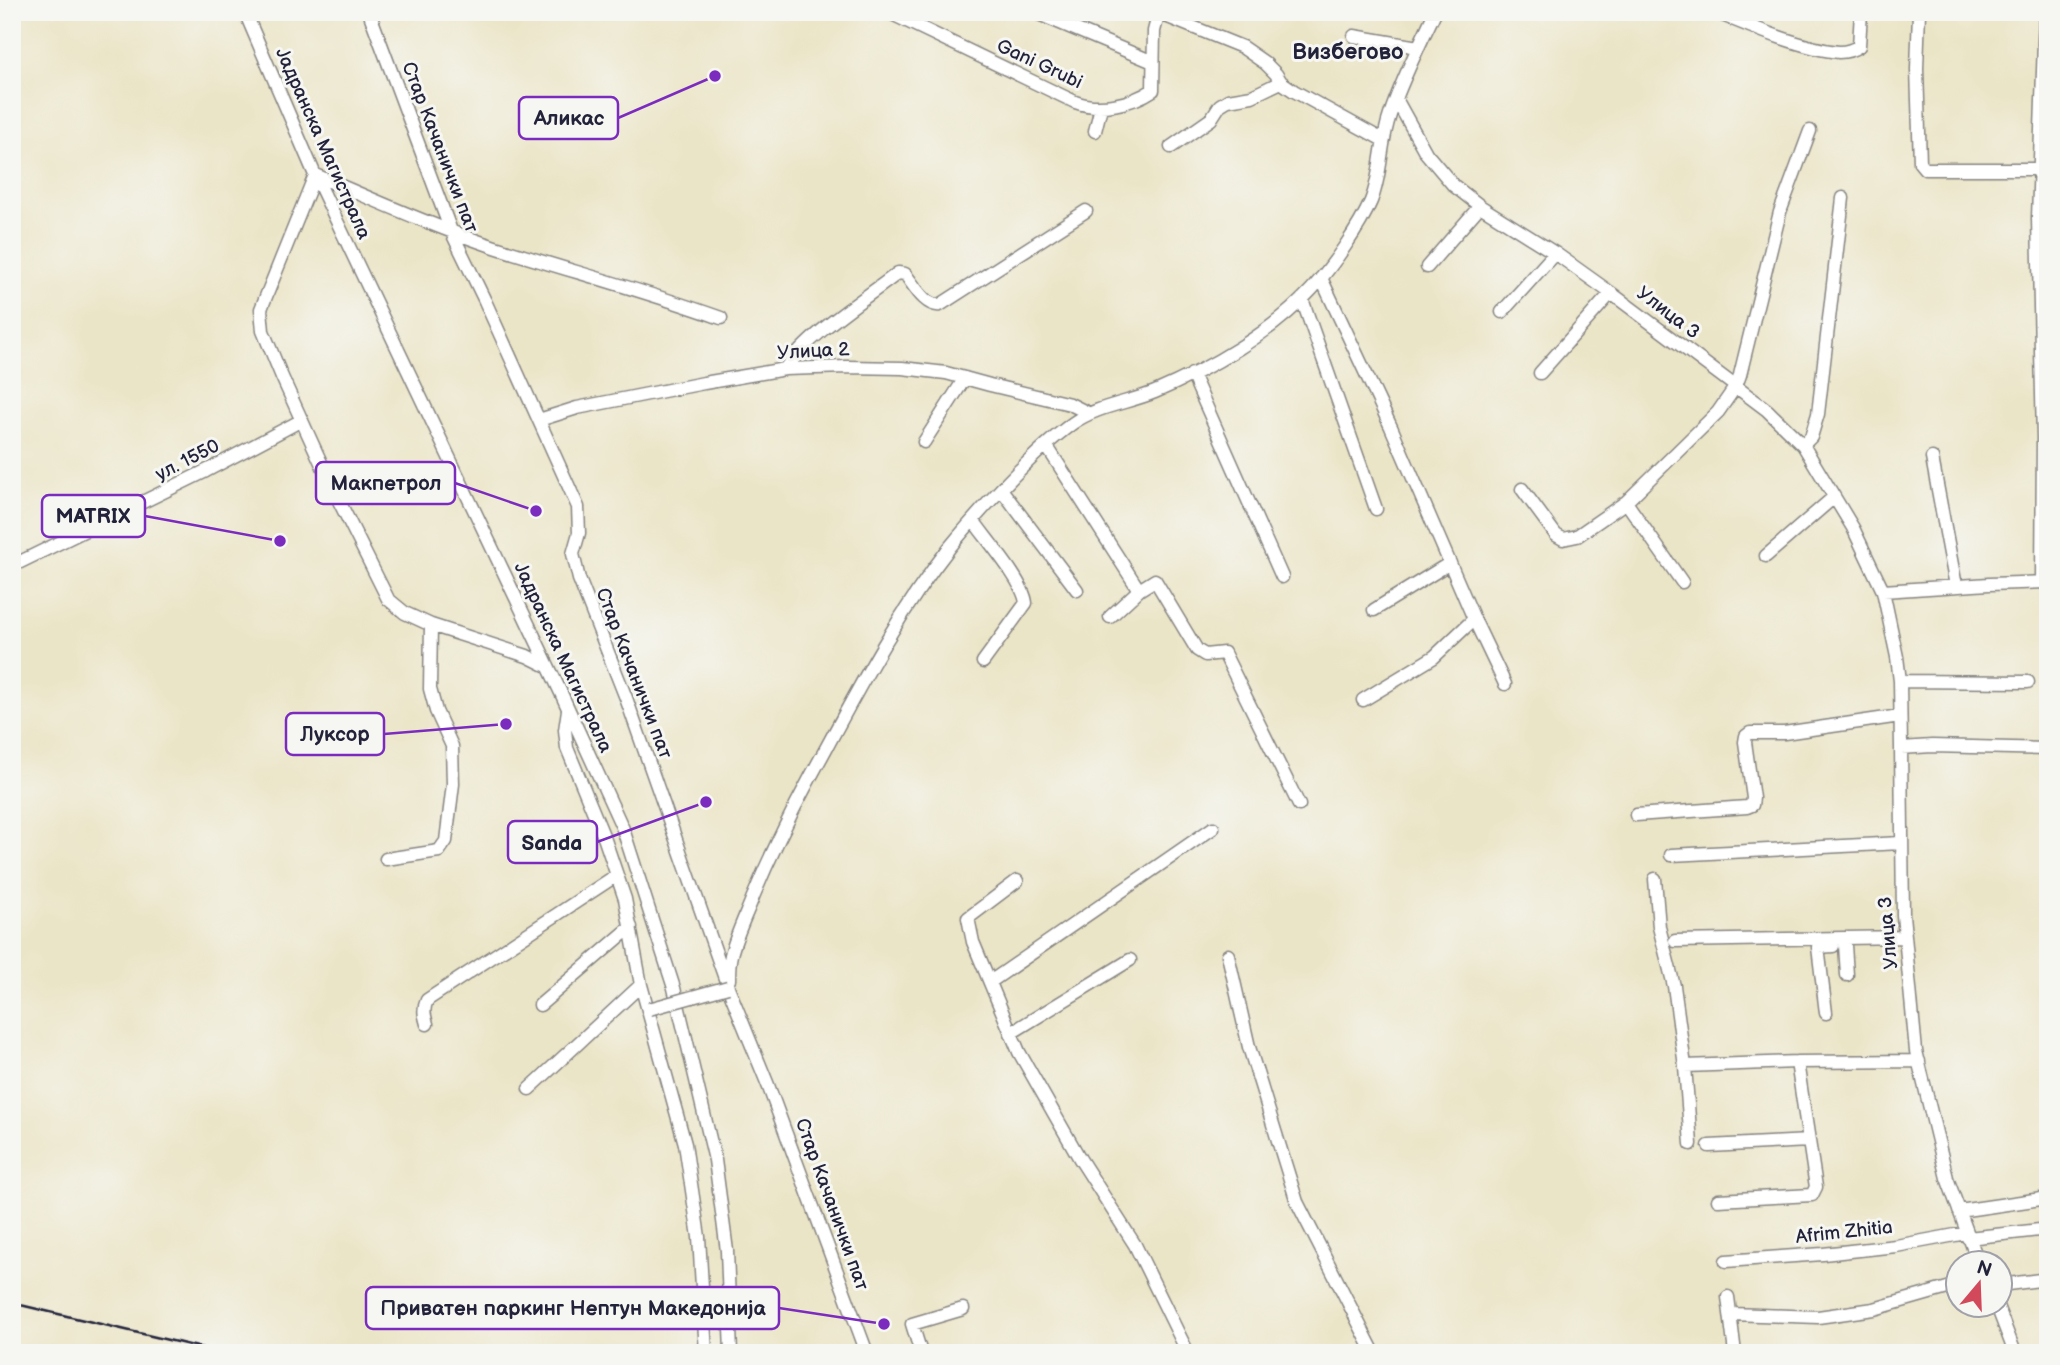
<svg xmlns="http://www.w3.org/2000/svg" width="2060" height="1365" viewBox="0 0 2060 1365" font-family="'Balsamiq Sans',sans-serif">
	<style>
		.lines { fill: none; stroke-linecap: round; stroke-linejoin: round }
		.minor-casing { stroke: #868481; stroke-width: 15 }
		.minor { stroke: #fff; stroke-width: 12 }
		.rail { stroke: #22223b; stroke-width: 2.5 }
		.minor-bridge-casing { stroke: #868481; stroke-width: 15; stroke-linecap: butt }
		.minor-bridge { stroke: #fff; stroke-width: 12 }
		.labels { text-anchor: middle; stroke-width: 6; stroke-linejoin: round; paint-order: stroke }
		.street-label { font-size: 19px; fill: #22223b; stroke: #f6f6f2 }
		.quarter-label { font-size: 23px; font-weight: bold; fill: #22223b; stroke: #f6f6f2 }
		.leader { fill: none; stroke: #7b2cbf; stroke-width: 2.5 }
		.callout-dot { fill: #7b2cbf; stroke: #f6f6f2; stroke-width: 2.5 }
		.callout { fill: #f6f6f2; stroke: #7b2cbf; stroke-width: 2.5 }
		.callout-label { font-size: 21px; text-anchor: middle; font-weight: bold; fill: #22223b }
	</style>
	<rect width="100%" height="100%" fill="#f6f6f2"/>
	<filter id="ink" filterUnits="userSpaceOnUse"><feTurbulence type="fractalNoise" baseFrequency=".0143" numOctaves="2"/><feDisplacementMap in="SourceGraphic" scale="14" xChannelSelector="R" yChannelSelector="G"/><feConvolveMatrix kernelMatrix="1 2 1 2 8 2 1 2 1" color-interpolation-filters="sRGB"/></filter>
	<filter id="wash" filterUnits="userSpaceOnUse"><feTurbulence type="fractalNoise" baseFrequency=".00686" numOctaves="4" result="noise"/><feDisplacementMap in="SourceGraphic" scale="28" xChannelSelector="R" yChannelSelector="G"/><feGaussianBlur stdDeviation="1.57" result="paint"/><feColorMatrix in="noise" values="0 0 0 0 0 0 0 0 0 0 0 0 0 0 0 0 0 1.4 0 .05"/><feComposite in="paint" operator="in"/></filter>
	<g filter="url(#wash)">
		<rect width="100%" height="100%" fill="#ebe5c7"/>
	</g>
	<g filter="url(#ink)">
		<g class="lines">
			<defs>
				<path id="minor" d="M245,12l70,163 246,518 62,136 51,159 41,172 12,91 4,102
					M369,12l82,219 34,70 93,206 1,26 -6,21 6,25 47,119 102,289 40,98 99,268
					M888,12l187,90c24,9 57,2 78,-12l1,-59 5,-19
					M1034,12l119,50
					M1715,12c34,14 88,37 124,40 7,0 14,-2 20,-6l2,-34
					M1919,12l-2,57 3,94 5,6h116
					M1158,13l84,34 23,16 11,11 5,8 13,9 89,49
					M1354,36l64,11
					M1396,99l30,54 27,32 27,21 75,47 56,40 156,117 36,35 50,83 30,63 14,66 3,24 1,67 2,167 13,136 31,127 32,86
					M1095,131l6,-24
					M1171,147l40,-28 9,-14 8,-5 24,-4 29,-14
					M1427,267l53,-61
					M1321,278l70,149 83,192 -40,38 -71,43
					M1302,299l74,210
					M1502,312l53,-59
					M785,369c24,-35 78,-69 113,-96l7,1c9,11 20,33 35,31l146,-94
					M1540,373l71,-80
					M1192,374l90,203
					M539,420l38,-12 127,-25 81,-14 62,-2 55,1 44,5 44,12 80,19 18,9
					M924,442l41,-64
					M1046,445l93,145
					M1803,445l8,-8 7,-23 25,-216
					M1932,458l24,128
					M1001,489l76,101
					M1522,489l34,46 7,4 14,-3 49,-34 92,-90 18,-26 4,-11 40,-163 30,-81
					M1626,502l56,80
					M973,520c13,19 51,62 53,83l-43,59
					M1766,556l68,-59
					M12,566l194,-95 96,-51
					M2042,582l1,-144 -5,-220 7,-206
					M1883,591l106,-7 58,-2
					M1374,610l76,-47
					M1110,617l29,-27 16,-10 42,70 8,5 19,-2 75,152
					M1474,619l31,65
					M547,666l-20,-10 -96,-31 -26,-12 -17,-14 -55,-110 -51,-112 -19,-46 -2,-22 54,-134c60,25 119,52 180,72 75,24 151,44 226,71
					M1900,681l128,1
					M568,710l-3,20 2,18 38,92 20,59 16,86 44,159 14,93 7,116
					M1901,748l31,-2 116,3
					M1636,815l111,-8 5,-2 1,-7 -8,-56 1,-6 4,-3h34l116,-17
					M1671,855l230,-12
					M386,859l53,-8 7,-10 7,-57 -1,-38 -16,-35 -6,-22 1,-64
					M1655,879l4,48 15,59 11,80
					M1017,881l-49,37 5,24 46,110 61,107 55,86 53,108
					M1675,941l230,-4
					M1845,945l2,30
					M1228,955l21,92 48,155 77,151
					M729,980c0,-8 0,-17 2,-25 5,-20 15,-40 22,-58 17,-41 36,-80 57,-119 43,-79 84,-160 140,-231 17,-21 35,-41 54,-61 21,-22 44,-45 69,-63 24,-17 55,-20 82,-31 54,-23 117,-59 157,-103 19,-21 48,-62 59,-88 11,-27 9,-58 19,-86 12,-36 29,-69 45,-103
					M990,982l223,-154
					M540,1005l91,-78
					M1826,1013l-8,-66 15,-1
					M427,1024c-3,-10 -4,-15 0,-24l190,-125
					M1011,1033l119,-73
					M529,1089l112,-104
					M1691,1144l-6,-78 112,-4 122,-1
					M1709,1146l100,-5
					M1718,1200l94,-5 4,-8 -19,-125
					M1959,1211l89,-13
					M1968,1238l80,-9
					M1726,1261l97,-7 73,-8 70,-13
					M2000,1285l48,-6
					M12,1297v2
					M1728,1297l7,56
					M1997,1306l18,47
					M1731,1314l87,3 56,-8 84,-24
					M921,1353l-9,-29 51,-15
					M1025,1353l1,-1"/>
			</defs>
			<use href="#minor" class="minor-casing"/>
			<use href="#minor" class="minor"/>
			<path class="rail" d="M12,1303l211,50"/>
			<defs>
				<path id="minor-bridge" d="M649,1009l79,-22"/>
			</defs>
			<use href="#minor-bridge" class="minor-bridge-casing"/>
			<use href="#minor-bridge" class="minor-bridge"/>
		</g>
	</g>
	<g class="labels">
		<g class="street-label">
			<text transform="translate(1040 63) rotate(25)" y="7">Gani Grubi</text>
			<text transform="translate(324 143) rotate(66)" y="7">Јадранска Магистрала</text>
			<text transform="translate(441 147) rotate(69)" y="7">Стар Качанички пат</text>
			<text transform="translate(1669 312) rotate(37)" y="7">Улица 3</text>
			<text transform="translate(813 350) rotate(-3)" y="7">Улица 2</text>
			<text transform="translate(187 459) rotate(-27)" y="7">ул. 1550</text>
			<text transform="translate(564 657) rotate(65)" y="7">Јадранска Магистрала</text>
			<text transform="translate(635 673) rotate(69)" y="7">Стар Качанички пат</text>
			<text transform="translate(1887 933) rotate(-95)" y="7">Улица 3</text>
			<text transform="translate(833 1204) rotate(70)" y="7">Стар Качанички пат</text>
			<text transform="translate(1844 1231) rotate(-6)" y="7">Afrim Zhitia</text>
		</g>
		<g class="quarter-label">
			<text x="1348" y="59">Визбегово</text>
		</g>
	</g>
	<path class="leader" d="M715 76L618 118M536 511L455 483M280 541L145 516M506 724L384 734M706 802L597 842M884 1324L779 1308"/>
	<g class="callout-dot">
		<circle cx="715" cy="76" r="7"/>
		<circle cx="536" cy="511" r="7"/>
		<circle cx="280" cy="541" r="7"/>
		<circle cx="506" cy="724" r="7"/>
		<circle cx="706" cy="802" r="7"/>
		<circle cx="884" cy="1324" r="7"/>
	</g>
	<g class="callout">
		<rect x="519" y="97" width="99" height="42" rx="7"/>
		<rect x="316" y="462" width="139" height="42" rx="7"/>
		<rect x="42" y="495" width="103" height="42" rx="7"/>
		<rect x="286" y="713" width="98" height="42" rx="7"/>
		<rect x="508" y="821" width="89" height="42" rx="7"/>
		<rect x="366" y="1287" width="413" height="42" rx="7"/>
	</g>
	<g class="callout-label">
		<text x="569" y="125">Аликас</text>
		<text x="386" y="490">Макпетрол</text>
		<text x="93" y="523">MATRIX</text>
		<text x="335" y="741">Луксор</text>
		<text x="552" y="850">Sanda</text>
		<text x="573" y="1315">Приватен паркинг Нептун Македонија</text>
	</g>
	<rect width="2060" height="1365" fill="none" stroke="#f6f6f2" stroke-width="42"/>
	<g transform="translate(1979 1284) rotate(19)"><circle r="33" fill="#f6f6f2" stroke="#a1a1a9" stroke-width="2"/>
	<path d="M0-5L12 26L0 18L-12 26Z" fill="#d1495b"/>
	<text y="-10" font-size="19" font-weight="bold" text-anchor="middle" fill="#22223b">N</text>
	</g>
</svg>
